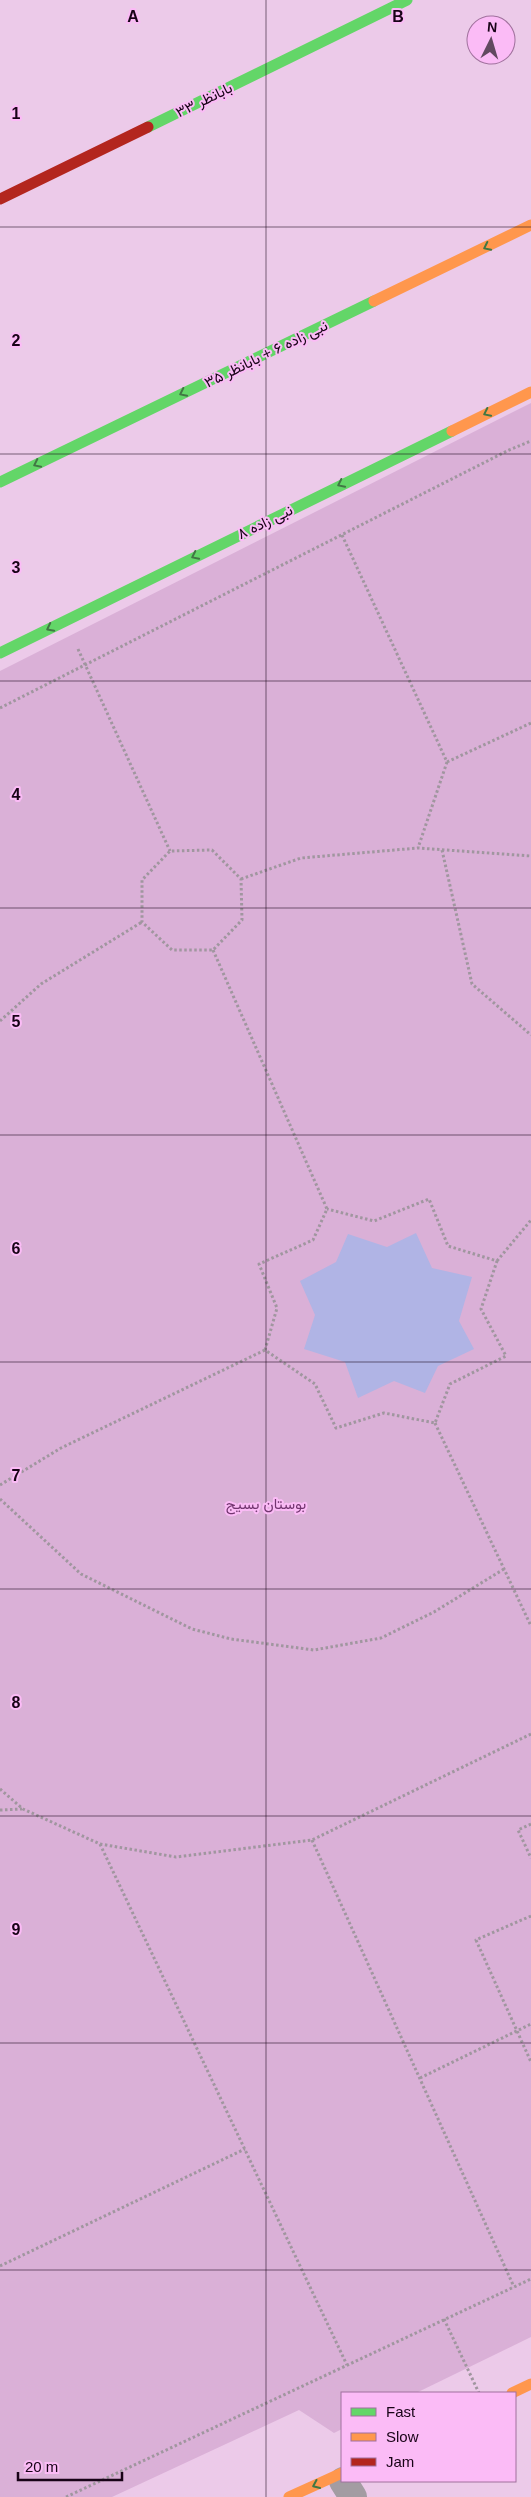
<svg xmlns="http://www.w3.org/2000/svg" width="531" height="2497" viewBox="0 0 531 2497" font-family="Helvetica,Vazirmatn,sans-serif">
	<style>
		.green { fill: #dab0d7 }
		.water { fill: #b0b4e5 }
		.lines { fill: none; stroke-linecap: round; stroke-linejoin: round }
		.path { stroke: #a0969f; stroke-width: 3; stroke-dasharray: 2.5 2.5; stroke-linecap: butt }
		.street { stroke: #a39ca2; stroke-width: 28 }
		.fast { stroke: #63d668; stroke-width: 11 }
		.slow { stroke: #ff974d; stroke-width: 11 }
		.jam { stroke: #b3261e; stroke-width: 11 }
		.oneway { stroke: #417744 }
		.grid { fill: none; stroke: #180317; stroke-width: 1; stroke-opacity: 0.55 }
		.labels { text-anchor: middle; stroke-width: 4; stroke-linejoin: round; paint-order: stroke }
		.street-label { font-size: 15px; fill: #180317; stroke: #fbbbf6 }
		.park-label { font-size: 15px; fill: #733670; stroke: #fbbbf6 }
		.grid-label { font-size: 16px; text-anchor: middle; font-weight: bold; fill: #180317; stroke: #fbbbf6; stroke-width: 4; stroke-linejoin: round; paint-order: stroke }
	</style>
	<rect width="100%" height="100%" fill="#eccae9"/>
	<path class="green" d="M531,403v1934l-115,56h-74v36l-8,4 -35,-23 -187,87h-112v-1826z"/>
	<path class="water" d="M416,1233l16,35 40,9 -13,44 15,28 -36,17 -13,27 -31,-12 -36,17 -13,-36 -41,-13 11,-34 -15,-34 36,-19 12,-28 39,13z"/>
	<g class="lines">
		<path class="path" d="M342,535l105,227 -29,86
			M78,649l92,202
			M0,708l509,-258 22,-9
			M447,762l84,-39
			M212,850l29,29 1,41 -29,30h-41l-30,-28v-42l28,-29z
			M442,850l30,134 59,51
			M241,879l60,-21 117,-10 113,8
			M213,950l114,259 -14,31 -54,24 18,44 -12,42 50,34 21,44 48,-15 51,10 15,-39 56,-28 -25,-47 16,-48 -49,-15 -19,-47 -55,22 -47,-12
			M0,1021l41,-37 101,-62
			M497,1261l34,-41
			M435,1423l96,203
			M0,1485l61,-37 204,-98
			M0,1499l81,75 111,55 39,10 83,11 67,-12 53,-26 70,-43
			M0,1789l23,20 77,35 76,13 136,-17 219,-106
			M0,1810l22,-1
			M531,1824l-13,6 13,28
			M312,1840l202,447
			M100,1844l247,521
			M531,1916l-55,24 55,122
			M420,2078l111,-54
			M0,2266l245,-117
			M444,2319l35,74
			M66,2497l465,-218"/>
		<path class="street" d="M343,2481l10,16"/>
		<path class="fast" d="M148,127l259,-127
			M0,482l374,-181
			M0,653l452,-222"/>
		<path class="slow" d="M374,301l157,-76
			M452,431l79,-39
			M512,2393l19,-9
			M289,2497l53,-24"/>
		<path class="jam" d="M0,199l148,-72"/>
	</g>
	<defs><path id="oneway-chevron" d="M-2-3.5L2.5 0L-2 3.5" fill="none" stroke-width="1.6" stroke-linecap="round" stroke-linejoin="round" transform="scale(1.25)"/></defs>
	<g class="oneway">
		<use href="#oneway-chevron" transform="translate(487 247) rotate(154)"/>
		<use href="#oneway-chevron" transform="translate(183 393) rotate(154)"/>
		<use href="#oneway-chevron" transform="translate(487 413) rotate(154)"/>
		<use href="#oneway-chevron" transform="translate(37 464) rotate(154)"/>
		<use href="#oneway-chevron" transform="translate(341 484) rotate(154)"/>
		<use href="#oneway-chevron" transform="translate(195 556) rotate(154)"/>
		<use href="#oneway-chevron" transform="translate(50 628) rotate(153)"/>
		<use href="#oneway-chevron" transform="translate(316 2485) rotate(156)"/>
	</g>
	<path class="grid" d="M266,0v2497M0,227h531M0,454h531M0,681h531M0,908h531M0,1135h531M0,1362h531M0,1589h531M0,1816h531M0,2043h531M0,2270h531"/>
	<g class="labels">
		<g class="street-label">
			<text transform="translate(204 100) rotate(-26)" y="5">بابانظر ۳۳</text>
			<text transform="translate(266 354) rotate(-26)" y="5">نبی زاده ۶ + بابانظر ۳۵</text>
			<text transform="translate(265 522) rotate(-26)" y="5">نبی زاده ۸</text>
		</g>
		<g class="park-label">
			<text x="266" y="1509">بوستان بسیج</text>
		</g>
	</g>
	<g class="grid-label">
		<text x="133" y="22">A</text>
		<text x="398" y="22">B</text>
		<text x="16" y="119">1</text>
		<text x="16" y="346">2</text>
		<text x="16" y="573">3</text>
		<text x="16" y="800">4</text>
		<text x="16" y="1027">5</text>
		<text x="16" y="1254">6</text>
		<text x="16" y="1481">7</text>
		<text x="16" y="1708">8</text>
		<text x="16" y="1935">9</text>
	</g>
	<rect x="341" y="2392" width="175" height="90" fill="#fbbbf6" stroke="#a0719d"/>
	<rect x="351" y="2408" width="25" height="8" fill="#63d668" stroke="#a0719d"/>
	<text x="386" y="2417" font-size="15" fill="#180317">Fast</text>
	<rect x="351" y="2433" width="25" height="8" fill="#ff974d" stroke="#a0719d"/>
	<text x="386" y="2442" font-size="15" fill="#180317">Slow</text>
	<rect x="351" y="2458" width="25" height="8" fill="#b3261e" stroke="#a0719d"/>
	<text x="386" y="2467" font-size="15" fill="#180317">Jam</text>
	<g transform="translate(491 40) rotate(5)"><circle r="24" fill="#fbbbf6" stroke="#a0719d"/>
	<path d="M0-4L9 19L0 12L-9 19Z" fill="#624960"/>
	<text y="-8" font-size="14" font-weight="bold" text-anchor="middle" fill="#180317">N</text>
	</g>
	<path d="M18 2472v8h104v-8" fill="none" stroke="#180317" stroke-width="2.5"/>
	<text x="25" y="2472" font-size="15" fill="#180317" stroke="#fbbbf6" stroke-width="4" paint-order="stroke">20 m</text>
</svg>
